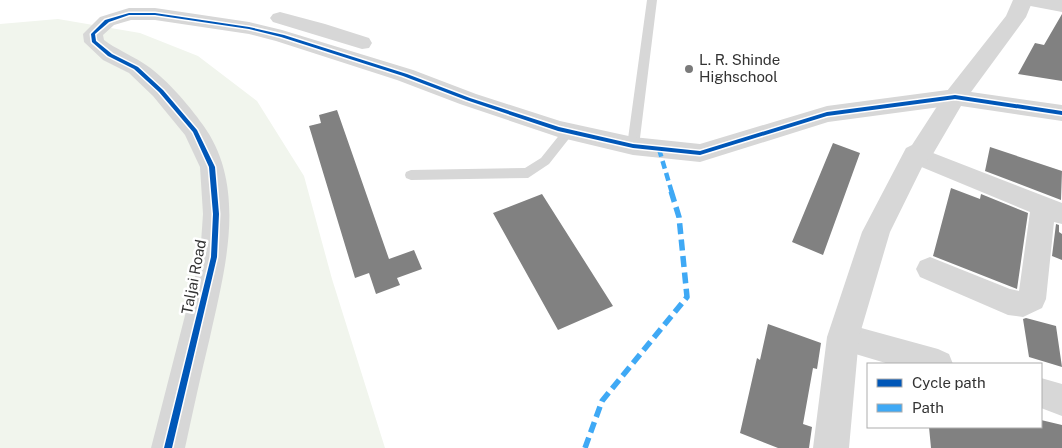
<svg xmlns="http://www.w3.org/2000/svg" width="1062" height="448" viewBox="0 0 1062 448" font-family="'Public Sans',sans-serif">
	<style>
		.green { fill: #f1f5ed }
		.building { fill: #818181 }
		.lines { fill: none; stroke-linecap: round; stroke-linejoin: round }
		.service { fill: #d7d7d7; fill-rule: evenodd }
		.minor { fill: #d7d7d7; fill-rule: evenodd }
		.tertiary { fill: #d7d7d7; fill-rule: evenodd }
		.quiet-far1 { stroke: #3fa9f5; stroke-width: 4.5; stroke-dasharray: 8 4.5; stroke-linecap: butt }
		.quiet { stroke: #3fa9f5; stroke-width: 5.5; stroke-dasharray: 11 5.5; stroke-linecap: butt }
		.cycleway-casing { stroke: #fff; stroke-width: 3 }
		.cycleway { fill: #0057b8; fill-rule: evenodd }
		.poi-dot { fill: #7a7a7a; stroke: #fff; stroke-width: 2 }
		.labels { text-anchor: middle; stroke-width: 5; stroke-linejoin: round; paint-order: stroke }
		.poi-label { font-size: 15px; fill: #333; stroke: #fff; text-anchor: start }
		.street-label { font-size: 15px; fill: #333; stroke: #fff }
	</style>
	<rect width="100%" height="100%" fill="#fff"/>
	<path class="green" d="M58,19l82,14 58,23 59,45 47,75 28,103 53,169h-385v-424z"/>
	<path class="building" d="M1062,14v67l-44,-7 17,-31 9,2z
		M337,110l52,149 25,-9 8,19 -25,9 3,7 -24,9 -7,-21 -14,5 -46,-152 12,-3 -2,-8z
		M833,143l27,10 -37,102 -31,-13z
		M990,147l72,24 -1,29 -76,-29z
		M951,188l29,11 1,-5 47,19 -11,76 -84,-33z
		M542,194l71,112 -55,24 -65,-117z
		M1056,224l3,1v7l3,2v26l-10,-4z
		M1026,318l30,8 6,41 -33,-10 -6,-38z
		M768,324l53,19 -4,26 -4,-1 -10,56 9,3 -3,21h-31l-38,-15 17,-75 3,2z
		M1041,420l21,5v23h-131l-2,-21h112z"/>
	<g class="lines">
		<path class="service" d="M647,0h10l-18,146 -2,3h-8l-2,-3z
			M569,127l6,4 -26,33 -21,14 -117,2 -5,-2 -1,-3 1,-3 5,-2 114,-2 16,-10 24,-30z"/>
		<path class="minor" d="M1018,0h44v12l-42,-8z
			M129,8h26l94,14 33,8 131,40 63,24 84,27 73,16 67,7 127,-38 128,-17 8,3 3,5 -3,5 -8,3 -127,17 -128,40 -67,-7 -75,-18 -98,-33 -63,-24 -121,-39 -27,-7 -94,-14h-24l-17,5 -11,10 1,5c12,9 25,14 39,23 20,12 46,42 60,62 45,62 22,144 7,212 -9,37 -17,74 -25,111h-34l49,-191 3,-43 -3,-47 -15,-32 -32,-39 -24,-23 -26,-13 -19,-18 -1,-8 17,-17z
			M280,12l45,12 44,14 3,5 -3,5 -7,1 -89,-27 -3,-4 3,-4z
			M915,146l147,57v21l-8,-2 -8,77 -4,9 -19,9 -15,-2 -88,-38 -4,-8 4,-8 10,-4 80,32 9,2 11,-79 -123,-51 -4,-6 4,-6z
			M843,323l95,26 11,5 4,10h-64l-57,-17 -4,-10 4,-10z
			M1041,378l21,6v32l-21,-8z"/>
		<path class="tertiary" d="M1013,0h20l-7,17 -55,75 91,13v16l-101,-15 -31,53 -5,2 -35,71 -31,105 -10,111h-36l14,-111 35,-105 44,-84 6,-3 35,-54 59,-75z"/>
		<path class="quiet-far1" d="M659,149l13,44"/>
		<path class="quiet" d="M585,448l17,-47 85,-104 -8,-80 -8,-26"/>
		<defs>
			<path id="cycleway" d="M129,13h26l94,14 35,8 123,39 63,24 89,29 74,17 67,7 127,-39 128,-17 107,16v4l-107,-16 -128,17 -127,39 -67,-7 -75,-17 -92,-31 -63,-24 -122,-39 -32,-8 -94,-14h-26l-20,7 -14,12 1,7 16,13 26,13 25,23 34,40 18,37 4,47 -2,43 -45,191h-8l47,-191 2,-43 -4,-47 -16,-35 -34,-40 -25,-23 -26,-13 -16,-14 -1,-8 14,-14z"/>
		</defs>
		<use href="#cycleway" class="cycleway-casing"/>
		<use href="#cycleway" class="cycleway"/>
	</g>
	<circle class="poi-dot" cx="689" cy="69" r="5"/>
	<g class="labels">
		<g class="poi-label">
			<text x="699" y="65">L. R. Shinde<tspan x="699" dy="17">Highschool</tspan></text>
		</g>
		<g class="street-label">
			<text transform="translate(194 277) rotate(-79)" y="5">Taljai Road</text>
		</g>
	</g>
	<rect x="867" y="363" width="175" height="65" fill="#ffffff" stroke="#adadad"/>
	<rect x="877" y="379" width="25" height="8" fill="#0057b8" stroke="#adadad"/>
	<text x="912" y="388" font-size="15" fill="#333333">Cycle path</text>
	<rect x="877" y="404" width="25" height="8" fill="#3fa9f5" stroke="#adadad"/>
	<text x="912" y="413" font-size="15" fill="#333333">Path</text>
</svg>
